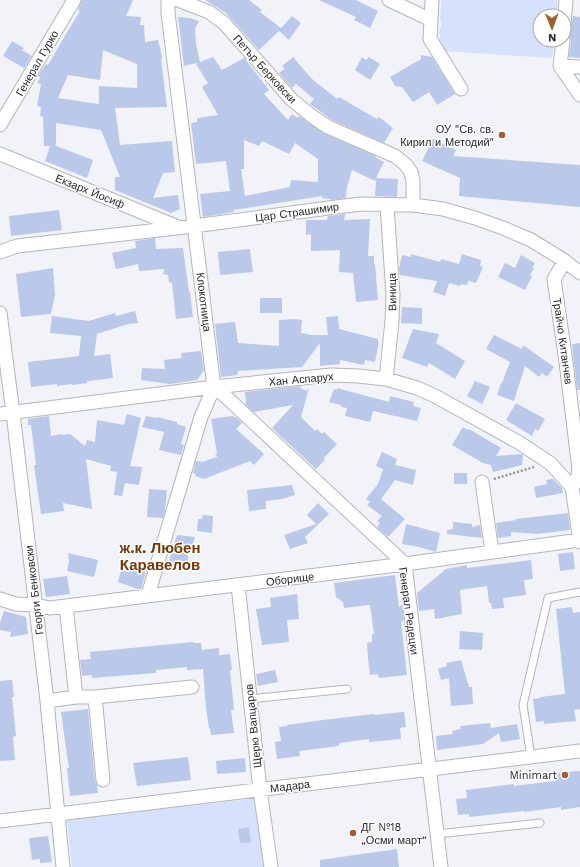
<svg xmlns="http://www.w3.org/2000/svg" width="580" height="867" viewBox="0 0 580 867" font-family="'Work Sans',sans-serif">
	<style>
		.green { fill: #d5e1fd }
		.building { fill: #bac8e9; fill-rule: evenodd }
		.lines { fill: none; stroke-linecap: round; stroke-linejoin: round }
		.lane-casing { stroke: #b3b5ba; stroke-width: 9 }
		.street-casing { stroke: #b3b5ba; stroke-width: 15 }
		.path { stroke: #939498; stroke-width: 2.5; stroke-dasharray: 2 2; stroke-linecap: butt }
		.lane { stroke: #fff; stroke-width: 7 }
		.street { stroke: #fff; stroke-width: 13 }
		.poi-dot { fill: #a25e2e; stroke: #fff; stroke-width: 1.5 }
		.labels { text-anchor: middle; stroke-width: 3; stroke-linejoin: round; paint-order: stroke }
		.street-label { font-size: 11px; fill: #27282a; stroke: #fff }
		.poi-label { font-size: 11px; fill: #27282a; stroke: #fff; text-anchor: end }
		.district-label { font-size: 15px; font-weight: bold; fill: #733805; stroke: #fff }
	</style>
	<rect width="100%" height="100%" fill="#f1f3f8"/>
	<path class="green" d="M441,0h117l-2,16h-16v24h14l-2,18 -110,-7 -6,-11 5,-2 -2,-5 1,-5 1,-1v-5l-1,-3z
		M258,798l9,69h-195l-5,-47z"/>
	<path class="building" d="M82,0h51l-7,16 15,1 -1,8h4l1,17 13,-2 1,5 1,2 2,11 -1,1 6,48 -52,1 5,37 52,-4 3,31 -12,1 -10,25 25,-3 2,14 -9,4 -56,-23v-13h5l-19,-47 -45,-7v22h-2l39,15 -6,18 -42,-17 5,-15h-6l-1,-29 -3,-1 1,-9 -4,-1 4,-22 -4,-1 3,-5 -2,-2 8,-12 2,1 18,-31 14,-23 -2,-1zM103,50l34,14v24l-38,-2v18l-41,-6 10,-23 32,5z
		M205,0h44l13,10 -2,2 21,16 11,-12 9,7 -12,17 -10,-9 2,-2 -22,21 -33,-37z
		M319,0h37l22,11 -8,17 -16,-8 2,-3z
		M573,16l7,1v41l-11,-1 2,-16 -1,-5z
		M178,17l12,1 9,3 -4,8 1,15 4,18 13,-5 9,13 22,-12 25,32 -5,4 24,26 4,-6 6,4 1,-2 26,18 51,22 -1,1 9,5 -8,16 22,1 -1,18 -22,-1 1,-17 -1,2 -23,-11 -5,17 -1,11 -16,2 1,-1 -9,-1v-2l-89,14 1,2 -31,5 -3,-23 30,-3 -4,-30 -30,3 -5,-41 6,-1v-4l21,-3 -16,-28 6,-4 -12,-19 1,-1 -13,3zM244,140l15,6 3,-5 27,13 6,-11 23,16v23l-27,-2 -1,7 -45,9 -4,-27h3z
		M12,41l12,7 -2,2 10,6 -8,12 -21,-12z
		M421,55l11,2 23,37 -18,11 -8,-13 -16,10 -11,-15 -7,-1 -5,-9 31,-18z
		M293,57l19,22 25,20 2,-2 38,22 2,-2 14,11 -9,15 -52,-23 -22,-16 4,-5 -18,-15 -4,4 -13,-15 6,-4 -3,-3z
		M362,57l4,3 3,-3 11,7 -10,16 -15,-10z
		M433,139l23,11 -3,6 127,9v42l-121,-11 1,-18 -38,-17z
		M59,210l3,20 -51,6 -2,-20z
		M345,214l-1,6 26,-1 -2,37h6v8h1l3,36 -22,2 -3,-29 -14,-1 1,-22 -29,1v-17l-5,1v-15h21l1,-4z
		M155,238l1,11 27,-1 6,44h1l3,25 -17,2 -4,-36 -3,-1 -1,-7 -5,-1 1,-5 -25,2 -1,-7 -22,5 -4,-16 24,-5 -1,-7z
		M250,249l3,23 -33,3 -2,-23z
		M411,254l29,8 1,-3 18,5 3,-10 19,6 -1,6 3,1 -7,16 -8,-2 -1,4 -6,-1 -1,2 -11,-3 -4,13 -12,-4 4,-11 -37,-6 -1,-6 3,-14 9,2z
		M521,255l14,8 -3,5h2l-4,7 2,1 -7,14 -27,-13 7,-14 10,5z
		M53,268l2,27 -4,19 -30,3 -5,-43z
		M260,298h22v15h-22z
		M402,307l20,1v16l-21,-1z
		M135,311l3,12 -10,1 -31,10 -3,22 16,-2 3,24 -24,3h-2v2l-15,2v-1l-15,2v-2l-26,3 -3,-25 51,-6 2,-20 -31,-3 2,-17 37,5 26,-8 1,3z
		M338,316l1,13 39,10v3h1l-4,20 -10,-2 -1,5 -24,-5v4l-20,2v-23l-18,24 -64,4 -1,4 -16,2 -6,-53 20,-2 3,21 41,3v-26l15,-1 8,1 -1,13 11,2h16l-2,-18z
		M413,329l26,5 -3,9 29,18 -10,18 -26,-16 -2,4 -25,-9z
		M494,335l28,14 1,-4 31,22 -7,10 -5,-4 -3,4 -14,-11 -11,35 -17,-6 4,-12h1l8,-21 -24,-13z
		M580,343v47h-3l-5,-46z
		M201,351l3,19 -7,10 -27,4 -29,-4 1,-12 23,1 -1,-9 18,-2 -1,-5z
		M475,381l15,6 -8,17 -15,-8z
		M301,386l-1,2 7,3 2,-3 -8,29 14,14 2,-2 5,5 2,-2 13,12 -13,14 1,2 -9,9 -44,-41 21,-23 -39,7 -8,-7 -1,-13z
		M337,388l52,14 1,-6 24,6 -1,4 8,2 -4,13 -44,-10 -3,11 -25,-6 2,-8 -6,-1v-2l-12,-3 5,-13 3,1z
		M516,403l29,16 -7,12 -3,-2 -3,7 -26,-16z
		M127,414l14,4 -11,48 12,1 -3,18 -14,-2 -3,13 -8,-1 3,-23 -7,-1 1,-5 -25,-7 6,50 -29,-6 1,8 -23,3 -7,-49h2l-5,-40h-3v-6l21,-3 2,20 10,-2v1l9,-1 15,12 2,-6 8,2 2,-22 27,5z
		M146,416l11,2v-1l20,5v2l9,3 -5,17 3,1 -3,10 -22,-5 5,-18 -22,-5z
		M232,416l5,2 5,5 -6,6 28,25 -10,11 -4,-4 -46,18 -9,-3 1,-2 -3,-1 3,-12 6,1 15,-5 -2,-4h2l-6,-34z
		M463,427l5,3 1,-1 32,19 -5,8 26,-2 1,1 -1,10 -29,7 -2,-7 -8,-2 -31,-18z
		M382,452l15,7 -2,6 21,5 -3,15 -18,-5 -14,19 24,20 -17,18 -11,-10 3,-4 -3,-2 5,-5 -15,-11 3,-3 -4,-3 12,-15 5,-15 -7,-3z
		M454,473h13v11h-13z
		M553,479l9,9 1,5 -27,5 -2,-11 13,-3 -1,-4z
		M292,485l3,10 -13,4 -16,2v8l-17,2 -2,-21z
		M149,489l18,1 -2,21 -2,7 -16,-1z
		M318,503l11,11 -24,23 3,6 -18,6 -6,-14 32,-11 -9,-9z
		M568,513l2,17 -32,4 -27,-2v4l-13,2 -2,-15 20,-3v-1z
		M203,515l10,1 -1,17 -15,-2 1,-12h4z
		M453,522l19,2v3l8,-2 2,13 -35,-4v-4l6,-1z
		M406,524l34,9 -4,19 -17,-5 -17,-3z
		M177,535l18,2 -3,11h-4v22l-21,-3z
		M573,552l2,17 -15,2 -2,-17z
		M68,553l30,7 -4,17 -27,-6 2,-10z
		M531,560l2,19 -9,1 2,15 -23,3 1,10 -12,1 -1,-6h-2l-2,-17 -27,4 2,24 -27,5 -1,-10 -15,2 -2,-18 29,-24 21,-4v3z
		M131,568l15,4 -5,17h-3l-20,-7 3,-12 9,2z
		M395,575l4,32 3,-2 2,15 -3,2 6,53 -28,3 -1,-4 -8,1 -2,-16 -1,-16 5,-1v-8h2l-4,-29 -26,3 -1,-6 -7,-5 -2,-14z
		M67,576l3,18 -24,3 -3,-18z
		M297,594l2,25 -12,1 2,22 -27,3 -6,-36 15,-2 -1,-9z
		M572,607l1,6 7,-1v97l-6,1 2,11 -32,3v-3l-8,1 -3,-23 8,-1 -1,-1 25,-3 -9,-85z
		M4,611l22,6 2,17 -18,3 1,-5 -11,-2v-7z
		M460,631l23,2 -1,17 -23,-1z
		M193,642l1,1h7l1,7 17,-2v7l11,-1 2,16h-2l4,40h-3l3,23 -23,2 -1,-7h-1l-3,-20 -3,-39 -16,1v-3l-31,3v3l-64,5v-3l-10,1 -2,-16 11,-1 -1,-7z
		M461,660l8,27h3l1,17 -22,2 -2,-28 -8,2 -3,-11 9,-3 -1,-3z
		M275,670l3,12 -20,4 -2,-12z
		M12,680l2,17h-2l4,39 -3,1 2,23 -15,1v-80z
		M88,709l7,72 2,4 1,8 -28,3 -3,-28h2l-2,-13 -6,-43z
		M404,712l2,15 -6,1 1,11 -32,3v-3l-30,4v3l-40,5 1,5 -23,3 -2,-17 6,-1 -2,-14 8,-1v-1l36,-5 51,-6v1z
		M490,723l1,5 26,-4 3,15 -19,3 -2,-9 -16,11 -46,6 -1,-14 17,-2 -1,-3 9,-2 -1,-3z
		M188,757l3,23 -54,6 -4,-23z
		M245,758l1,14 -29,2 -1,-13z
		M580,771v36l-19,3v-3l-37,5v-1l-55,6v-3l-11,1 -2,-16 11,-1 -1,-8 48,-6v2l41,-5 -1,-8z
		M249,827l2,15 -11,1 -2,-14z
		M48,836l4,26 -12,1v-4l-8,1 -3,-22z
		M397,849l2,18h-79v-7z"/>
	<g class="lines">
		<defs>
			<path id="lane" d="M250,699l97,-10
				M531,757l-8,-52 25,-107 32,-6
				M437,834l103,-11"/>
			<path id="street" d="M178,0l31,12 15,11 68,77 21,17 15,10 67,29 10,8 6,8 2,9v24
				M389,0l42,20
				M432,0l-2,39 31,50
				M564,25l2,-25
				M563,40l-3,26 20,29
				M560,66l20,1
				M0,125l74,-125
				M0,154l178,73
				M0,252l17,-6 177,-20 142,-19 25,-3 52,1 30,4 32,9 28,10 28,12 34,21 15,12
				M565,261l-11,18 12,83 13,108 -2,10 -5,7 8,55
				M0,313l13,100 34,288 16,166
				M386,379l6,-58 1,-26 -6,-90
				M214,387l9,7 182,170 36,303
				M0,414l214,-27 117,-12 27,1 28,3 31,9 18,8 83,46 32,21 22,24
				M482,482l10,70
				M238,585l22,205 11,77
				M148,595l53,-178 13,-30 -46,-374v-13
				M0,599l16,5 19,1 15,3 355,-44 175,-24
				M66,606l10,91
				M95,697l8,83
				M47,701l29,-4h19l97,-10
				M0,821l580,-70"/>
		</defs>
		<use href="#lane" class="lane-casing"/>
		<use href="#street" class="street-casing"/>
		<path class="path" d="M494,479l40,-12"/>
		<use href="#lane" class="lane"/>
		<use href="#street" class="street"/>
	</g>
	<g class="poi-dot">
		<circle cx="502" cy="135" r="4"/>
		<circle cx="565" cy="775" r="4"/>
		<circle cx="353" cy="833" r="4"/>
	</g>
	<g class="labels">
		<g class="street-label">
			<text transform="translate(37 63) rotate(-60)" y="4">Генерал Гурко</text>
			<text transform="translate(265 69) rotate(48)" y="4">Петър Берковски</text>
			<text transform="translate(90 191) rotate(22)" y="4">Екзарх Йосиф</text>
			<text transform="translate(297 212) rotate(-8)" y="4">Цар Страшимир</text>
			<text transform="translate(392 292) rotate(-91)" y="4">Виница</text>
			<text transform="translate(204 302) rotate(83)" y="4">Клокотница</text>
			<text transform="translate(563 341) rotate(82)" y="4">Трайчо Китанчев</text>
			<text transform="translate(301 379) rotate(-5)" y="4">Хан Аспарух</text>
			<text transform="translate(290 579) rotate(-7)" y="4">Оборище</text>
			<text transform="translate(34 590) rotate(-97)" y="4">Георги Бенковски</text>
			<text transform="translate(409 611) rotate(82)" y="4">Генерал Редецки</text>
			<text transform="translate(253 726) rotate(-96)" y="4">Щерю Вапцаров</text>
			<text transform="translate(290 786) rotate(-7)" y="4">Мадара</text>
		</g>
		<g class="poi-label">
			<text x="494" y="133">ОУ "Св. св.<tspan x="494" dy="13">Кирил и Методий"</tspan></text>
			<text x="557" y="779">Minimart</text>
			<text x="361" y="831" text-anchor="start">ДГ №18<tspan x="361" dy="13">„Осми март“</tspan></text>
		</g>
		<g class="district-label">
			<text x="160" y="553">ж.к. Любен<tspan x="160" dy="17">Каравелов</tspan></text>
		</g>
	</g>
	<g transform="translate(552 28) rotate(179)"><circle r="19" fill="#ffffff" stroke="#a9a9aa"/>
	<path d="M0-3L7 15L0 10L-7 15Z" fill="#a25e2e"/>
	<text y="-6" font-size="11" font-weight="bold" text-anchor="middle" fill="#27282a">N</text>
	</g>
</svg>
